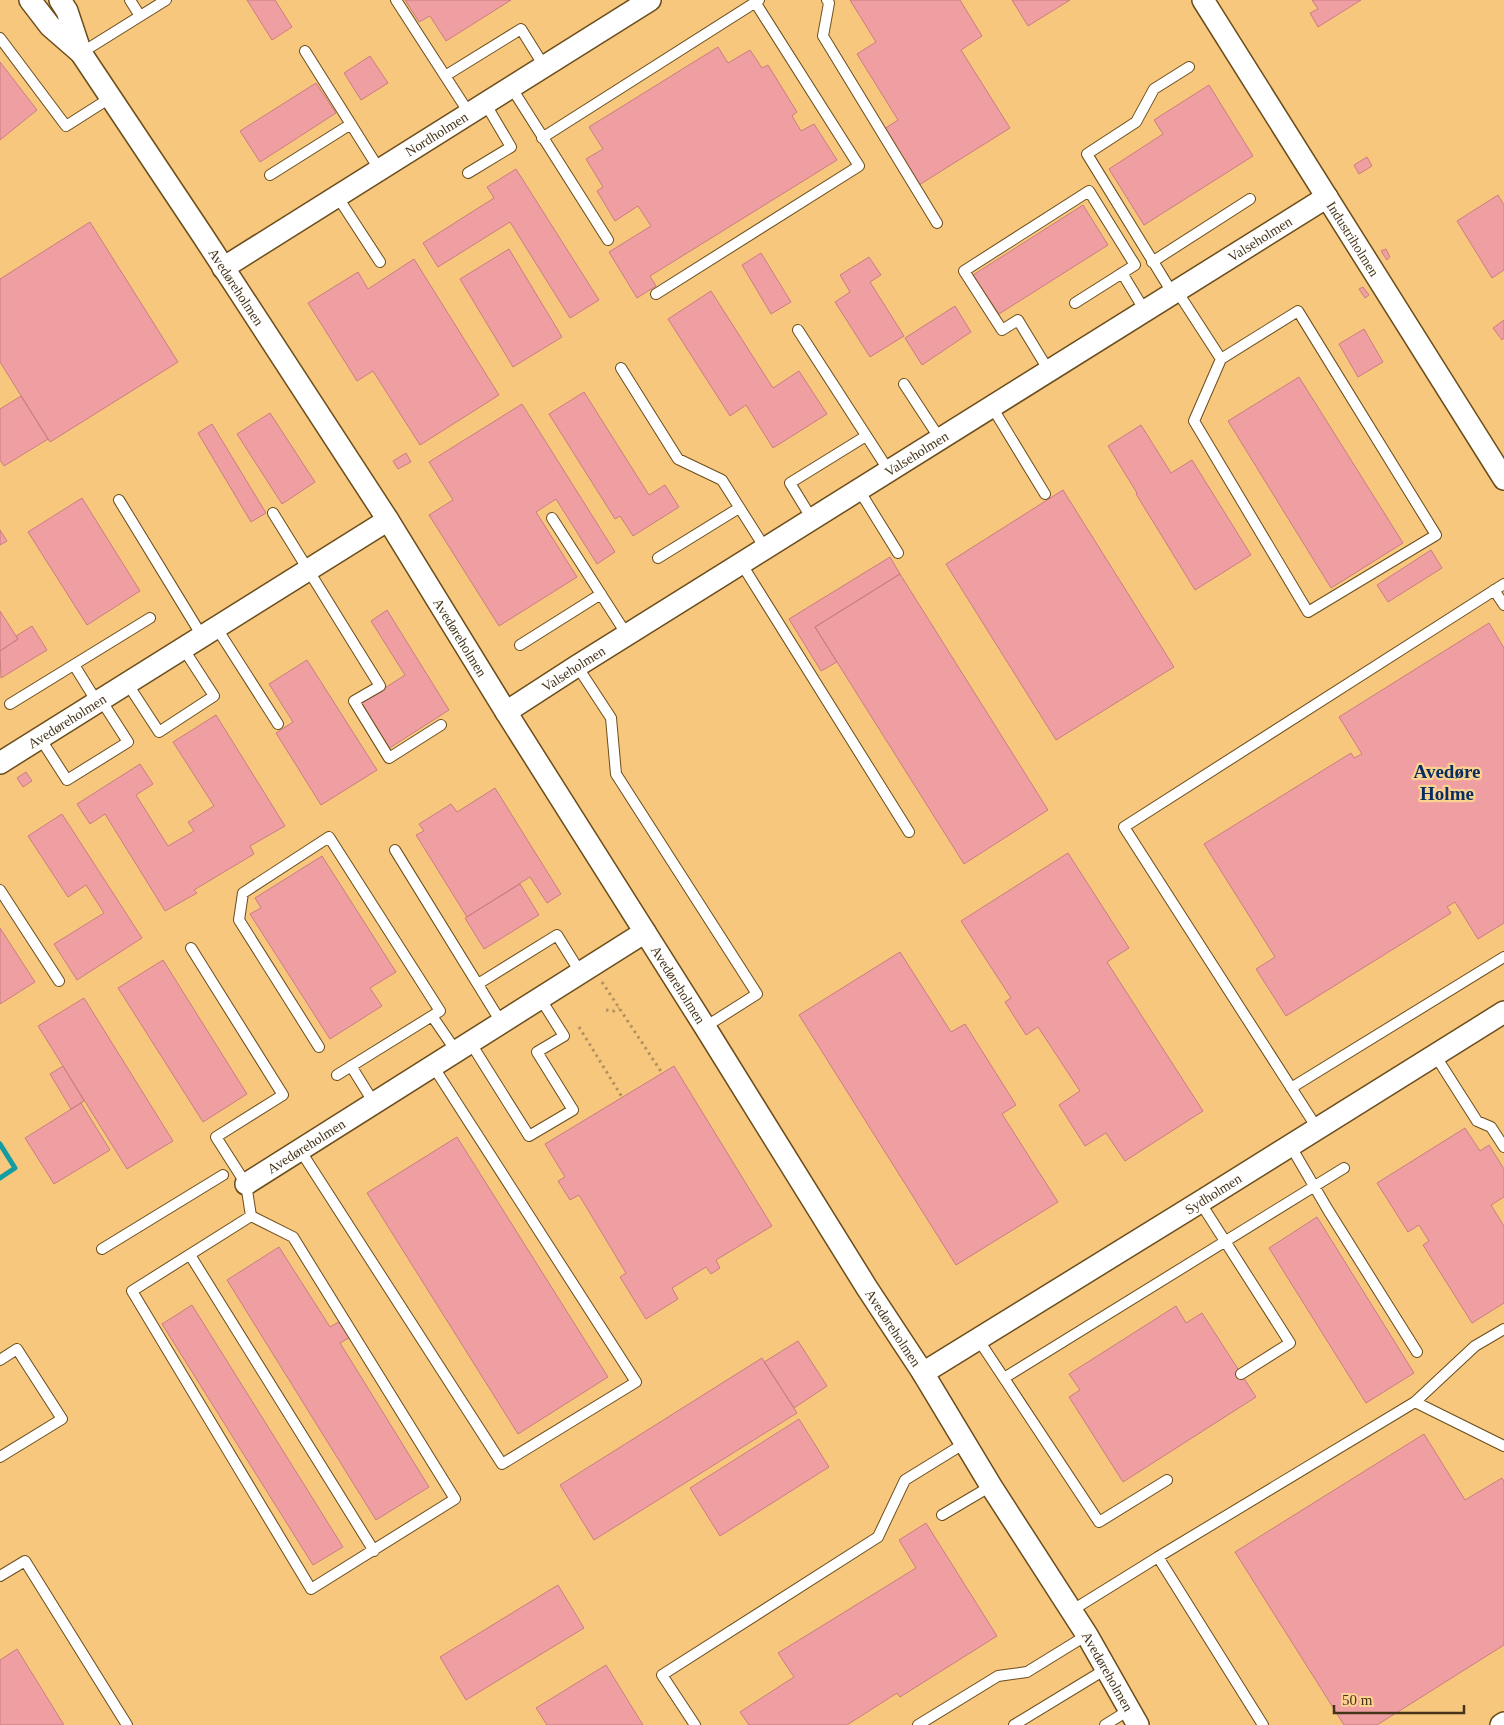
<svg xmlns="http://www.w3.org/2000/svg" width="1504" height="1725" viewBox="0 0 1504 1725" font-family="Georgia,serif">
	<style>
		.built { fill: #f7c77e }
		.lines { fill: none; stroke-linecap: round; stroke-linejoin: round }
		.stream { stroke: #139da0; stroke-width: 5 }
		.building { fill: #ef9fa2; stroke: #ca7d80 }
		.service-casing { stroke: #6b4d1b; stroke-width: 12 }
		.minor-casing { stroke: #6b4d1b; stroke-width: 24 }
		.path { stroke: #b1915f; stroke-width: 3; stroke-dasharray: 2.5 4; stroke-linecap: butt }
		.service { stroke: #fff; stroke-width: 10 }
		.minor { stroke: #fff; stroke-width: 21 }
		.labels { text-anchor: middle; stroke-width: 4.5; stroke-linejoin: round; paint-order: stroke }
		.street-label { font-size: 14px; fill: #453419; stroke: #fdd290 }
		.district-label { font-size: 19px; font-weight: bold; fill: #072e61; stroke: #fdd290 }
	</style>
	<rect width="100%" height="100%" fill="#fdd290"/>
	<path class="built" d="M0,0h1504v1725h-1504z"/>
	<g class="lines">
		<path class="stream" d="M0,1144l15,24 -15,10"/>
	</g>
	<path class="building" d="M247,0h28l17,27 -20,13z
		M405,0h106l-65,41 -16,-25 -11,6z
		M850,0h110l22,36 -21,14 49,78 -91,57 -35,-56 14,-9 -41,-66 19,-12z
		M1012,0h58l-42,26z
		M1312,0h49l-43,27 -8,-14 8,-4z
		M718,47l10,16 22,-13 12,18 6,-3 29,47 -5,4 9,15 13,-7 23,36 -187,116 6,10 -19,12 -28,-46 42,-26 -13,-20 -23,15 -18,-30 6,-4 -17,-28 17,-10 -14,-22z
		M370,56l18,27 -27,17 -17,-27z
		M0,62l37,48 -37,30z
		M316,83l20,30 -76,49 -20,-31z
		M1209,85l44,71 -109,69 -35,-56 54,-35 -9,-14z
		M1367,157l5,9 -13,8 -5,-9z
		M516,169l83,131 -29,18 -60,-96 -72,45 -15,-24 71,-45 -7,-11z
		M1498,195l6,10v65l-12,8 -35,-57z
		M1083,205l25,40 -109,69 -26,-39z
		M90,222l88,140 -128,80 -50,-80v-83z
		M509,249l53,88 -49,30 -53,-88z
		M1386,249l4,8 -3,3 -6,-9z
		M761,253l30,49 -20,12 -29,-49z
		M869,257l12,18 -11,7 34,54 -34,21 -35,-55 15,-10 -10,-17z
		M414,259l85,136 -79,50 -47,-74 -16,10 -49,-78 50,-31 10,17z
		M1363,287l6,8 -4,3 -6,-9z
		M711,291l62,97 26,-17 28,43 -54,34 -27,-43 -16,11 -62,-97z
		M955,306l16,26 -49,33 -17,-27z
		M1504,320v18l-2,2 -9,-12z
		M1364,329l19,33 -25,15 -19,-33z
		M1299,377l104,166 -72,45 -103,-167z
		M584,392l65,103 16,-10 14,22 -46,29 -13,-20 -5,3 -66,-105z
		M21,396l27,43 -44,27 -4,-6v-51z
		M522,404l93,148 -18,12 -41,-65 -20,13 41,65 -78,49 -70,-111 24,-15 -24,-38z
		M270,413l45,69 -33,22 -45,-70z
		M212,424l54,89 -15,9 -53,-89z
		M1141,425l30,48 21,-13 59,95 -56,35 -59,-96 1,-1 -29,-47z
		M406,453l5,9 -13,7 -5,-8z
		M1063,490l111,177 -118,73 -110,-176z
		M82,498l58,93 -53,34 -59,-93z
		M0,530l7,11 -7,4z
		M1431,550l11,18 -54,34 -11,-17z
		M890,557l10,17 -85,53 22,35 -16,9 -32,-52z
		M900,574l148,236 -84,54 -149,-237z
		M387,610l62,100 -61,39 -28,-45 45,-29 -34,-54z
		M0,611l18,28 -18,12z
		M1489,623l15,25v275l-26,16 -23,-37 -8,5 4,6 -165,103 -30,-47 19,-12 -71,-113 147,-91 3,5 8,-4 -23,-37z
		M32,626l15,24 -46,28 -1,-27 18,-12 -2,-3z
		M307,660l70,110 -56,35 -45,-72 17,-11 -24,-38z
		M216,715l69,111 -35,20 4,8 -60,36 3,3 -32,18 -60,-97 -15,10 -13,-20 63,-40 13,20 -17,11 32,51 26,-15 -6,-9 26,-16 -41,-64z
		M26,772l6,9 -9,6 -6,-9z
		M495,788l66,106 -14,9 -17,-26 -63,40 -51,-82 8,-4 -5,-7 32,-20 6,8z
		M62,814l80,124 -65,42 -23,-36 50,-31 -18,-28 -18,12 -40,-61z
		M1068,853l61,95 -22,14 96,149 -78,50 -19,-28 -21,13 -26,-41 21,-14 -42,-64 -12,8 -21,-33 6,-4 -50,-77z
		M322,856l74,116 -26,16 12,18 -52,33 -80,-125 11,-6 -6,-10z
		M520,884l19,31 -55,34 -19,-31z
		M0,928l35,54 -35,22z
		M900,952l51,80 14,-8 51,81 -14,9 56,88 -102,63 -157,-250z
		M163,960l84,134 -44,28 -85,-134z
		M84,998l89,143 -46,28 -89,-143z
		M63,1066l21,35 -13,8 -21,-35z
		M674,1066l98,160 -56,34 4,8 -9,6 -5,-7 -34,21 6,11 -32,20 -26,-42 6,-4 -47,-78 -9,5 -12,-19 7,-4 -20,-33z
		M81,1103l29,47 -56,34 -29,-46z
		M1465,1128l15,23 9,-6 15,24v28l-13,8 13,21v77l-32,20 -49,-78 6,-4 -10,-16 -11,7 -31,-49z
		M457,1137l151,240 -90,57 -151,-241z
		M1317,1217l97,156 -48,30 -97,-155z
		M279,1247l51,80 12,-7 10,16 -12,7 89,144 -53,33 -149,-240z
		M192,1305l151,242 -30,18 -151,-241z
		M1176,1306l10,17 16,-10 54,84 -133,85 -54,-85 11,-7 -11,-16z
		M798,1341l29,45 -33,22 -30,-46z
		M762,1358l35,55 -203,127 -34,-55z
		M799,1419l30,48 -109,69 -30,-48z
		M1424,1434l41,66 37,-22 2,4v163l-127,80h-33l-109,-173z
		M926,1523l71,113 -97,61 -3,-4 -50,32h-98l-9,-13 54,-35 -16,-24 138,-85 -17,-28z
		M558,1585l26,43 -118,72 -26,-43z
		M17,1649l47,76h-64v-65z
		M606,1665l37,60h-96l-11,-17z"/>
	<g class="lines">
		<defs>
			<path id="service" d="M130,0l10,16
				M396,0l73,113
				M827,0l2,3 -6,33 114,187
				M0,38l66,88 44,-28
				M305,51l74,118
				M81,53l85,-53
				M445,76l76,-47 23,37
				M511,87l97,153
				M542,138l217,-138
				M468,173l43,-26 -26,-44
				M270,175l81,-51
				M337,196l43,66
				M1152,262l98,-63
				M1122,273l23,38
				M1177,291l44,68 77,-48 138,224 -128,77 -114,-191 27,-62
				M656,294l203,-128 -104,-164
				M1173,294l-86,-140 49,-32 18,-33 35,-22
				M798,330l91,141
				M621,368l57,91 44,21 43,68
				M1049,371l-31,-51 -16,10 -38,-59 125,-80 46,74 -60,38
				M904,384l36,55
				M992,407l53,87
				M859,490l39,63
				M119,500l83,136
				M273,513l107,173 -26,15 35,57 52,-33
				M552,518l75,117
				M812,519l-22,-36 76,-47
				M658,558l81,-50
				M741,563l168,269
				M1494,590l10,15
				M216,627l62,97
				M520,645l81,-51
				M74,665l23,37
				M577,666l34,52 5,56 141,220 -52,33
				M127,683l32,49 55,-36 -31,-48
				M10,704l140,-86
				M40,738l27,42 61,-38 -27,-42
				M395,850l106,172
				M0,890l59,91
				M191,948l92,147 -67,42 30,47 5,32
				M478,984l79,-49 23,37
				M432,1016l24,35
				M470,1042l59,94 44,-26 -36,-58 27,-16 -24,-38
				M319,1047l-80,-127 4,-27 86,-56 111,174 -103,64
				M1435,1055l42,66 14,6 13,20
				M351,1066l23,37
				M1291,1088l213,-131
				M1317,1128l-193,-301 380,-243
				M1290,1145l38,65 89,142
				M300,1150l202,314 134,-82 -203,-316
				M1200,1202l90,141 -49,31
				M251,1216l42,21 162,262 -144,90 -179,-298z
				M102,1249l121,-74
				M190,1255l184,296
				M978,1339l121,183 68,-42
				M0,1360l17,-11 45,70 -62,38
				M1004,1378l340,-210
				M1415,1402l60,-56 29,-17
				M942,1515l49,-29
				M1158,1557l257,-155 89,44
				M0,1576l25,-15 102,164
				M1071,1611l87,-54 105,168
				M695,1725l-33,-50 216,-138 27,-57 60,-37
				M918,1725l80,-49 29,-4 60,-37
				M1014,1725l92,-56
				M1105,1725l24,-15"/>
			<g id="minor">
				<path d="M30,0l20,26 31,27"/>
				<path id="s1" d="M60,0l7,11 14,42 122,183 185,284 118,192 199,315 162,261 56,85 68,113 96,149 51,90"/>
				<path id="s2" d="M1203,0l301,479"/>
				<path id="s3" d="M223,268l427,-268"/>
				<path id="s4" d="M506,712l71,-46 750,-469"/>
				<path id="s5" d="M0,763l388,-243"/>
				<path id="s6" d="M246,1184l399,-252"/>
				<path id="s7" d="M923,1373l277,-171 304,-190"/>
				<path d="M1501,1725l3,-2"/>
			</g>
		</defs>
		<use href="#service" class="service-casing"/>
		<use href="#minor" class="minor-casing"/>
		<path class="path" d="M602,982l60,91
			M606,1010l8,1 5,-3
			M579,1027l43,70"/>
		<use href="#service" class="service"/>
		<use href="#minor" class="minor"/>
	</g>
	<g class="labels">
		<g class="street-label">
			<text dy="5" stroke="none"><textPath href="#s3" startOffset="252">Nordholmen</textPath></text>
			<text dy="5" stroke="none"><textPath href="#s4" startOffset="890">Valseholmen</textPath></text>
			<text dy="5" stroke="none"><textPath href="#s2" startOffset="282">Industriholmen</textPath></text>
			<text dy="5" stroke="none"><textPath href="#s1" startOffset="338">Avedøreholmen</textPath></text>
			<text dy="5" stroke="none"><textPath href="#s4" startOffset="485">Valseholmen</textPath></text>
			<text dy="5" stroke="none"><textPath href="#s1" startOffset="754">Avedøreholmen</textPath></text>
			<text dy="5" stroke="none"><textPath href="#s4" startOffset="80">Valseholmen</textPath></text>
			<text dy="5" stroke="none"><textPath href="#s5" startOffset="79">Avedøreholmen</textPath></text>
			<text dy="5" stroke="none"><textPath href="#s1" startOffset="1164">Avedøreholmen</textPath></text>
			<text dy="5" stroke="none"><textPath href="#s6" startOffset="71">Avedøreholmen</textPath></text>
			<text dy="5" stroke="none"><textPath href="#s7" startOffset="341">Sydholmen</textPath></text>
			<text dy="5" stroke="none"><textPath href="#s1" startOffset="1569">Avedøreholmen</textPath></text>
			<text dy="5" stroke="none"><textPath href="#s1" startOffset="1974">Avedøreholmen</textPath></text>
		</g>
		<g class="district-label">
			<text x="1447" y="778">Avedøre<tspan x="1447" dy="22">Holme</tspan></text>
		</g>
	</g>
	<path d="M1334 1705v8h130v-8" fill="none" stroke="#453419" stroke-width="2.5"/>
	<text x="1342" y="1705" font-size="15" fill="#453419" stroke="#fdd290" stroke-width="4" paint-order="stroke">50 m</text>
</svg>
